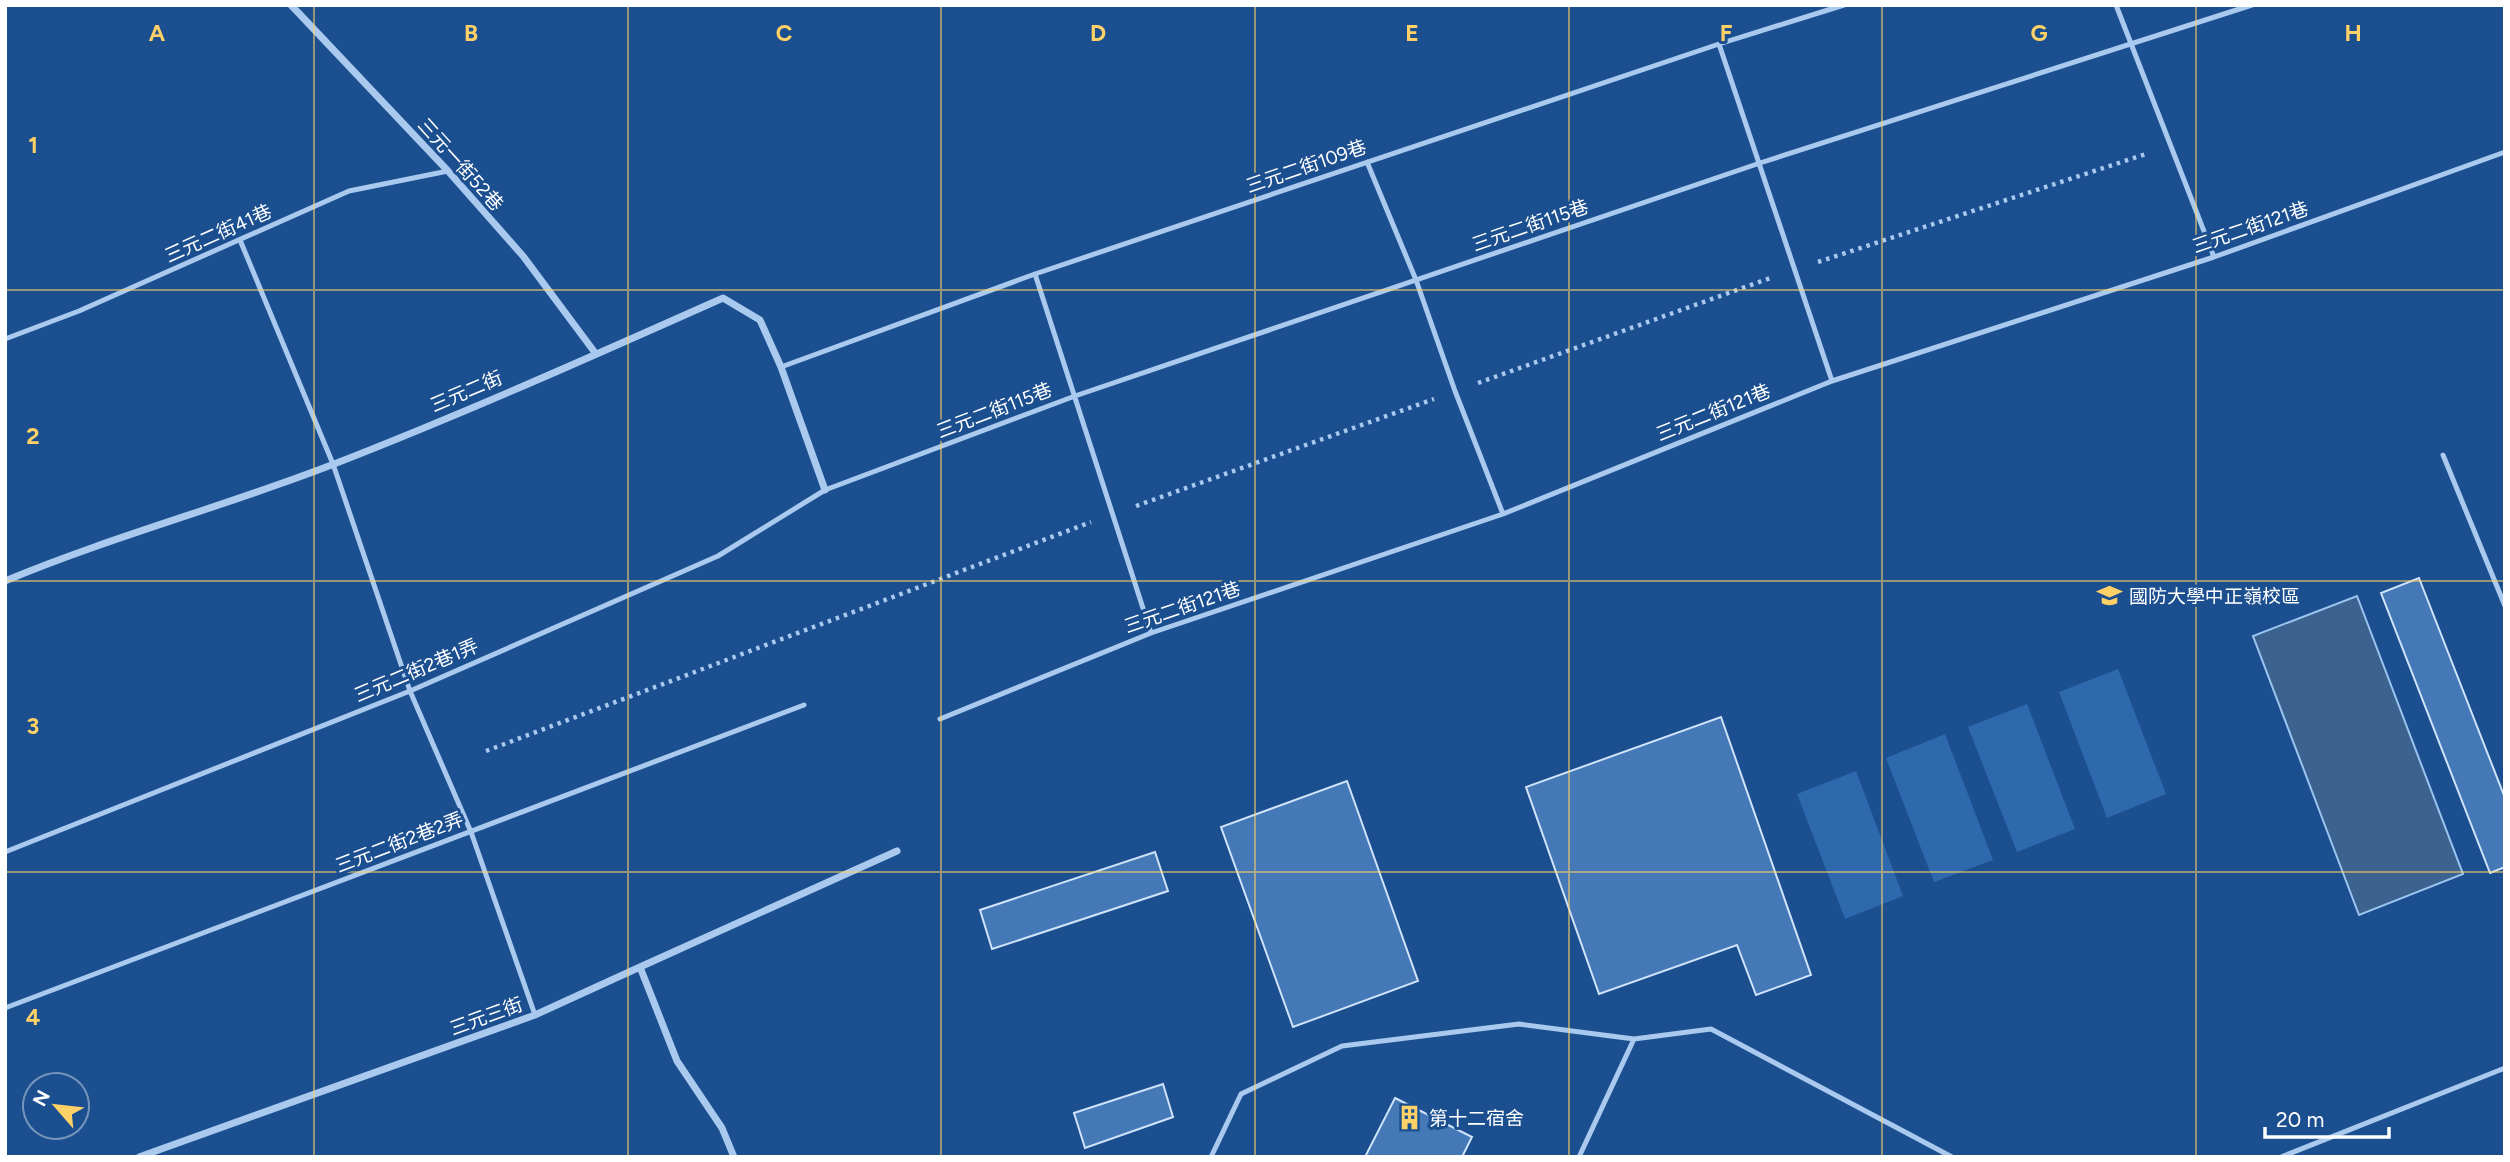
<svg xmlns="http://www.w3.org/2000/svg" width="2510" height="1162" viewBox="0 0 2510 1162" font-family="Figtree,'Noto Sans TC',sans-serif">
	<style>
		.green { fill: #2e69ad }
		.water { fill: #3c6290; stroke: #9cc4f0; stroke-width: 2 }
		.building { fill: #4478b7; stroke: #cfe3fa; stroke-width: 2 }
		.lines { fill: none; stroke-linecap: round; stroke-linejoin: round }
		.path { stroke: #a9c9ee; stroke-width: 4.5; stroke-dasharray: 3.5 5; stroke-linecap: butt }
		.service { stroke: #a9c9ee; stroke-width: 5 }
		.minor { stroke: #a9c9ee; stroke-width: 7 }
		.grid { fill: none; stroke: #ffd166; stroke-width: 2; stroke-opacity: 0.55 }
		.labels { text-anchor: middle; stroke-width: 6; stroke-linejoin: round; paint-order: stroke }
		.street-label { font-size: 19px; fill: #fff; stroke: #1b4f8f }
		.poi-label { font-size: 19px; fill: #fff; stroke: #1b4f8f; text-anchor: start }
		.grid-label { font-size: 23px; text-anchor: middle; font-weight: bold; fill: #ffd166; stroke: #1b4f8f; stroke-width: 6; stroke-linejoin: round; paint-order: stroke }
	</style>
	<rect width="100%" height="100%" fill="#1b4f8f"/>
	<path class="green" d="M2118,669l48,125 -59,24 -48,-126z
		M2027,704l48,125 -58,23 -49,-125z
		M1945,734l48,126 -59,22 -48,-124z
		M1856,771l47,125 -58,23 -48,-125z"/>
	<path class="water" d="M2357,596l106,278 -104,41 -106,-279z"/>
	<path class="building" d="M2419,578l86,220v69l-15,6 -109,-280z
		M1721,717l90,258 -55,20 -19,-50 -138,49 -73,-207z
		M1347,781l71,200 -125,46 -72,-200z
		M1155,852l13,39 -176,58 -12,-39z
		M1163,1084l10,33 -88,31 -11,-35z
		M1395,1098l77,39 -10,20h-97z"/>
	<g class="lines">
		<path class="path" d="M1818,262l331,-109
			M1478,383l295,-106
			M1136,506l298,-107
			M486,751l605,-229"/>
		<path class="service" d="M2116,5l98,252
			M1719,44l113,337
			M1367,162l49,118 39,111 48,123
			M240,240l93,224 77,227 61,141 64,183
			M1035,274l116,359
			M5,339l74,-28 270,-120 99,-20
			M781,367l254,-93 684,-230 125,-39
			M2443,455l62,151
			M940,719l211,-86 352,-119 329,-133 382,-124 291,-105
			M5,852l405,-161 308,-135 107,-66 250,-94 685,-233 492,-158
			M5,1008l799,-303
			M1211,1157l30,-63 101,-48 177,-22 115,15 77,-10 241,128
			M1579,1157l55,-118
			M2281,1157l224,-89"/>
		<path class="minor" d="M291,5l157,166 75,85 73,98
			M5,581c108,-45 221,-75 329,-117 131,-51 261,-109 389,-166l37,22 21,47 44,123
			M640,967l257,-116
			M139,1157l396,-142 105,-48 37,94 45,67 12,29"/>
	</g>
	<path class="grid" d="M314,5v1152M628,5v1152M941,5v1152M1255,5v1152M1569,5v1152M1882,5v1152M2196,5v1152M5,290h2500M5,581h2500M5,872h2500"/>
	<defs>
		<symbol id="university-bare" viewBox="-9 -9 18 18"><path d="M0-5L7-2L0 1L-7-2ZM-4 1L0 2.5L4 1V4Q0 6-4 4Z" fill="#ffd166" stroke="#1b4f8f" stroke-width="2.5" paint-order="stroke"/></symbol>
		<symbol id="building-bare" viewBox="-9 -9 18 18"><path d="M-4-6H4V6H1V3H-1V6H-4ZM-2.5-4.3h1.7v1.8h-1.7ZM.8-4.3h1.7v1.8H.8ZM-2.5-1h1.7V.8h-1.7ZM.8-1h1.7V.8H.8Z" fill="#ffd166" stroke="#1b4f8f" stroke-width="2.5" paint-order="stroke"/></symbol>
	</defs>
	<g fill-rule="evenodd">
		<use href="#university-bare" x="2092" y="578" width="35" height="35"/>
		<use href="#building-bare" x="1392" y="1100" width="35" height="35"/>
	</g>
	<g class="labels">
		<g class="street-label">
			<text transform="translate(461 164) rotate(48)" y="7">三元一街52巷</text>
			<text transform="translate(1306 166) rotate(-19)" y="7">三元二街109巷</text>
			<text transform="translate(1530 225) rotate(-19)" y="7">三元二街115巷</text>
			<text transform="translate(2250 227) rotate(-19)" y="7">三元二街121巷</text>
			<text transform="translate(218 233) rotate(-24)" y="7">三元二街41巷</text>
			<text transform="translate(466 391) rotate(-23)" y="7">三元二街</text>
			<text transform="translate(994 410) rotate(-21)" y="7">三元二街115巷</text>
			<text transform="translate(1713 412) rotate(-22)" y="7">三元二街121巷</text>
			<text transform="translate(1182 607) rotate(-19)" y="7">三元二街121巷</text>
			<text transform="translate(416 670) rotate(-23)" y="7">三元二街2巷1弄</text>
			<text transform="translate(399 842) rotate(-21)" y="7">三元二街2巷2弄</text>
			<text transform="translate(486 1016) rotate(-20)" y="7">三元三街</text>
		</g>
		<g class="poi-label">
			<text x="2129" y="603">國防大學中正嶺校區</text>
			<text x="1429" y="1125">第十二宿舍</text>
		</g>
	</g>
	<g class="grid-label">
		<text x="157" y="41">A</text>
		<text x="471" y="41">B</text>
		<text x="784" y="41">C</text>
		<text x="1098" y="41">D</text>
		<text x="1412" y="41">E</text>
		<text x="1726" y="41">F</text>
		<text x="2039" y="41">G</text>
		<text x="2353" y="41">H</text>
		<text x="33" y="153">1</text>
		<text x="33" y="444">2</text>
		<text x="33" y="734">3</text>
		<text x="33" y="1025">4</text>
	</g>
	<rect width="2510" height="1162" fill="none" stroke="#ffffff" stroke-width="14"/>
	<g transform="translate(56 1106) rotate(298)"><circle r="33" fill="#1b4f8f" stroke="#7695bc" stroke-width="2"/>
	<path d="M0-5L12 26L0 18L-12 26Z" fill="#ffd166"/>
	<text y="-10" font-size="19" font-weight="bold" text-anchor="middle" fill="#ffffff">N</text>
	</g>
	<path d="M2265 1127v10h124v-10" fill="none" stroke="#ffffff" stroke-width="3.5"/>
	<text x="2276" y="1127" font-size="21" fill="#ffffff" stroke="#1b4f8f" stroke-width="5" paint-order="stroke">20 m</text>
</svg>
